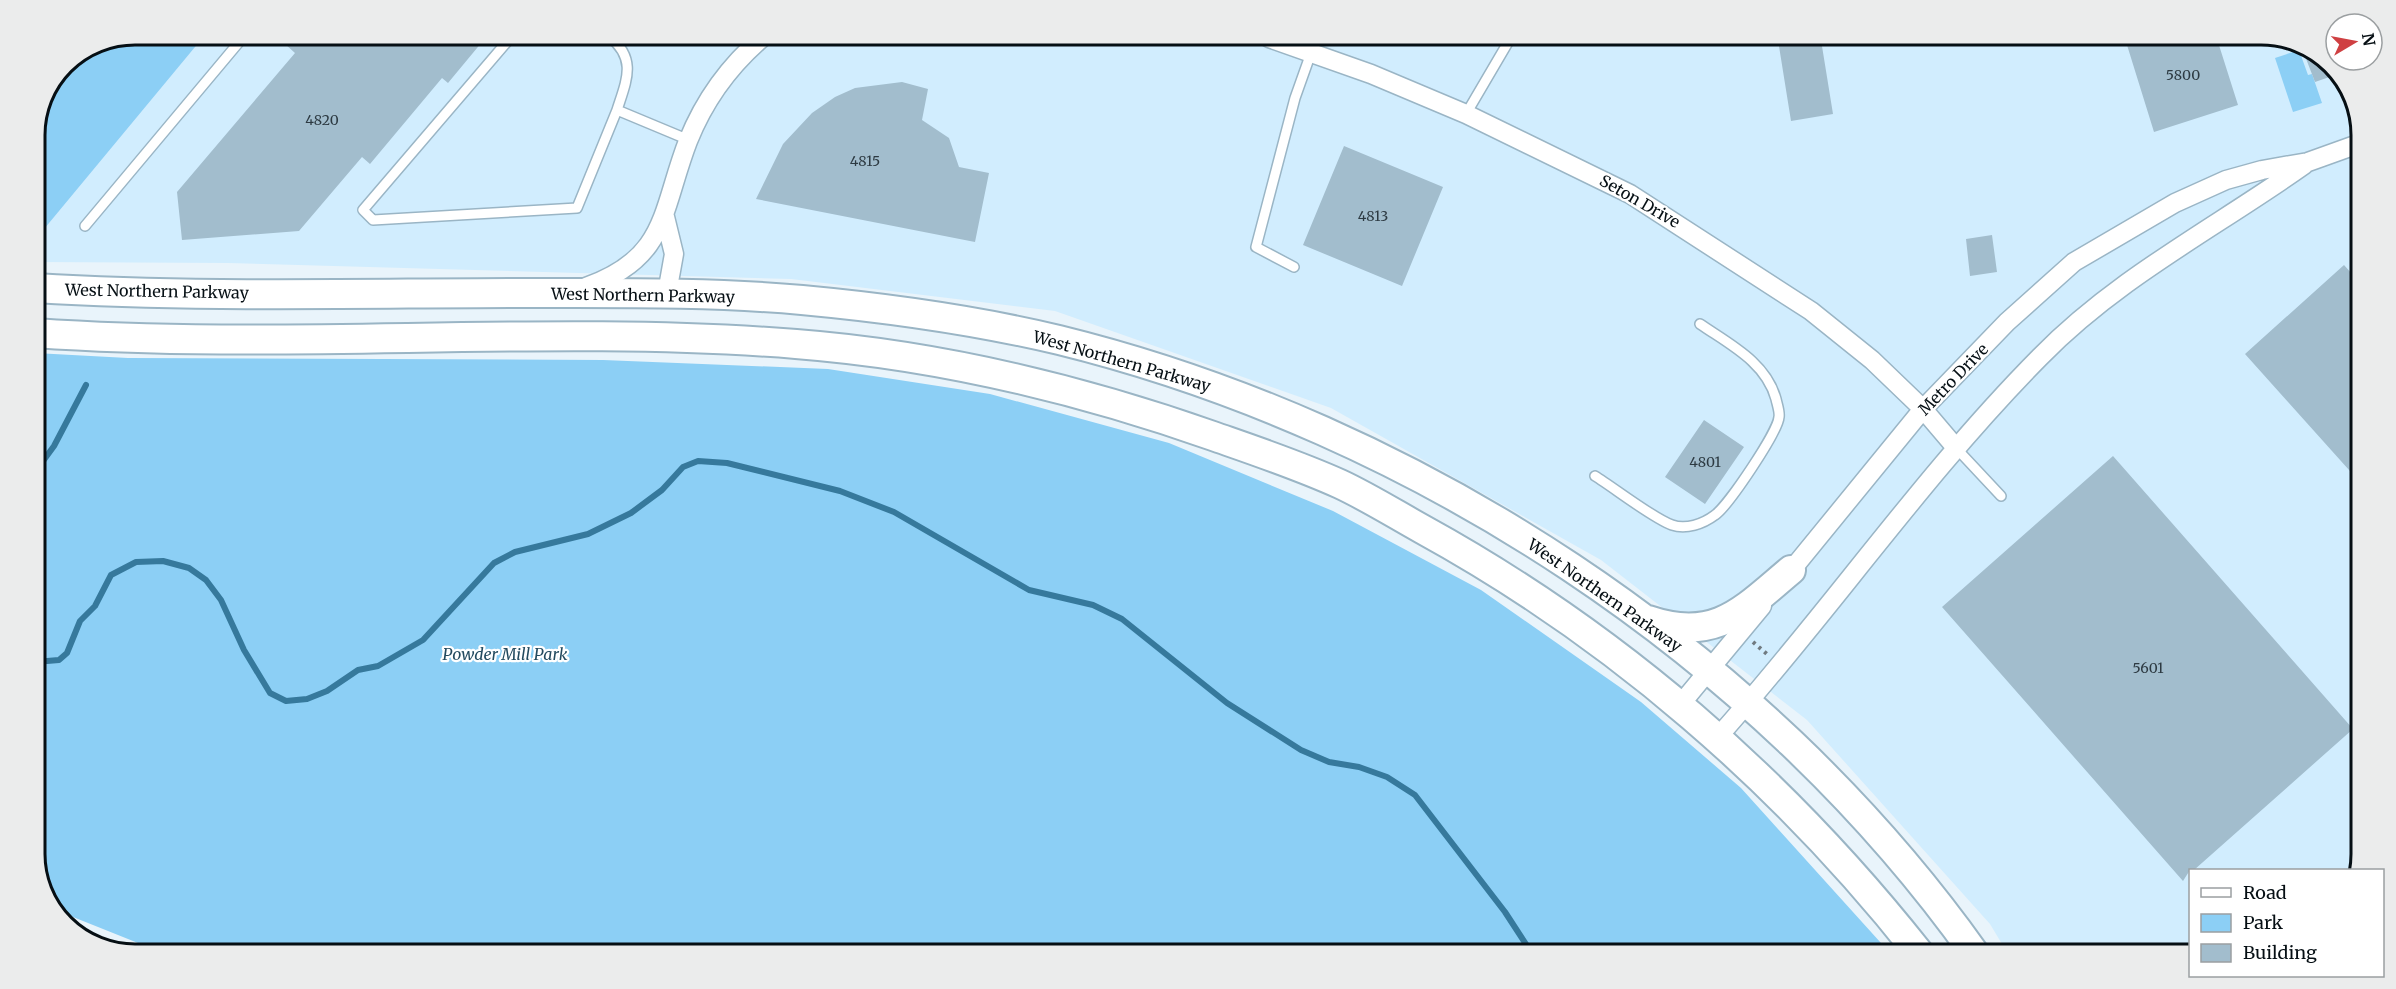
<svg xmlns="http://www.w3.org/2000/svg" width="2396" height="989" viewBox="0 0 2396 989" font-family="Merriweather,serif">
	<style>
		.built { fill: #d1edfe }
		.green { fill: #8ccff5 }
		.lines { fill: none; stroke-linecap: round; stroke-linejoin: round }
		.stream { stroke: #36799c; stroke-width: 6 }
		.building { fill: #a2bdcd }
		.lane-casing { stroke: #9ab5c5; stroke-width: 12 }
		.street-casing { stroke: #9ab5c5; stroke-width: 21 }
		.primary-casing { stroke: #9ab5c5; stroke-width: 32 }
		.path { stroke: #707a80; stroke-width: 4; stroke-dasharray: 3 4.5; stroke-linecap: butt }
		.lane { stroke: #fff; stroke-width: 9 }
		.street { stroke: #fff; stroke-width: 18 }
		.primary { stroke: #fff; stroke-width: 28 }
		.labels { text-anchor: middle; stroke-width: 4.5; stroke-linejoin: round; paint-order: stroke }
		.number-label { font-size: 14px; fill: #2d3a42 }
		.street-label { font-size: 16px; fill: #060f14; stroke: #fff }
		.park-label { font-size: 16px; font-style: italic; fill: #234a5f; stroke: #fff }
		.rim { fill: none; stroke: #060f14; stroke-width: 3 }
	</style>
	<rect width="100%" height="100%" fill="#e9f4fb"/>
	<path class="built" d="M205,35l2094,7 45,37 17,50 -7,741h-164v84h-182l-18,-30 -183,-204 -206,-160 -270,-152 -276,-97 -264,-32 -563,-16 -193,-1v-22z"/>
	<path class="green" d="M135,35h70l-170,205v-111l29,-65 33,-22z
		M2299,50l9,25 4,-1 10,29 -29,9 -18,-54z
		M35,353l93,5 475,2 225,9 162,25 179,49 164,68 148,79 160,112 100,86 149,165 -1742,-6 -95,-38 -18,-48z"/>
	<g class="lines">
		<path class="stream" d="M35,472l19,-26 32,-61
			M35,662l24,-2 8,-7 13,-32 15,-15 16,-31 25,-13 27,-1 26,7 17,12 15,20 23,50 26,43 16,8 21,-2 20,-8 31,-21 20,-4 45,-26 71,-77 21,-11 73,-18 43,-21 31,-23 21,-23 15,-6 29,2 113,28 54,21 135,78 64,15 29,14 105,84 74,47 28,12 30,5 28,10 28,18 90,117 26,40"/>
	</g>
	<path class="building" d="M275,35l212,1 -39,47 -6,-5 -72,86 -8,-7 -63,74 -117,9 -5,-48 118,-139z
		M1778,40h43l12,74 -42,7z
		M2139,41l79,1 20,63 -84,27 -27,-87z
		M2300,43l25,20 13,11 -23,8z
		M902,82l26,7 -6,31 27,18 10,29 30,6 -14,69 -219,-43 27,-55 29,-31 23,-16 20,-9z
		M1344,146l99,41 -41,99 -99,-41z
		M1992,235l5,37 -27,4 -4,-37z
		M2344,265l16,18 -2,197 -113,-126z
		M1704,420l40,27 -39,57 -40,-27z
		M2113,456l240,273 -159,141h-4l-7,11 -241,-274z"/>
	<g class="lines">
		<defs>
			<path id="lane" d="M512,36l-149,174 10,10 204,-12 40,-98
				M609,36c28,23 18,43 8,74l72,30
				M741,37l11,9
				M1466,114l44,-75
				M85,226l160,-191
				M1294,267l-38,-20 39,-149 16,-45
				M1957,449l44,47
				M1595,476c18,11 59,43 77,49 14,5 31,-1 43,-10 13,-9 63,-83 64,-98 1,-5 -2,-13 -3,-18 -10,-37 -47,-55 -76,-75"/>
			<path id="street" d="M1269,38l102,36 95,40 164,80 181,117 61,49 51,49 34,40
				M665,217l9,37 -7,39
				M586,287c82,-29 75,-76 102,-146 16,-40 42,-76 75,-104
				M1785,578l138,-169 84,-87 67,-60 101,-59 51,-23 36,-10 46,-8 53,-19
				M1680,705l82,-99
				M1717,738c111,-124 206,-263 323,-381 77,-79 175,-129 264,-192"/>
			<path id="primary" d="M35,288c165,10 332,5 497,5 90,0 181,-1 270,7 86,8 173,20 257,40 357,88 702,313 916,614
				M35,333c253,18 509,-9 761,11 142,11 283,45 417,92 43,15 85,29 127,48 28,13 55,30 82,45 193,106 361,252 497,424
				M1648,620c68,23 95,-10 143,-50"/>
		</defs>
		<use href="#lane" class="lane-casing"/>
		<use href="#street" class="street-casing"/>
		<use href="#primary" class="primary-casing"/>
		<path class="path" d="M1753,642l15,13"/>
		<use href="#lane" class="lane"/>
		<use href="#street" class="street"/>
		<use href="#primary" class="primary"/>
	</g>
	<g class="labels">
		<g class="number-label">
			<text x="2183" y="80">5800</text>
			<text x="322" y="125">4820</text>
			<text x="865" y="166">4815</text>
			<text x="1373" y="221">4813</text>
			<text x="1705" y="467">4801</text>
			<text x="2148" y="673">5601</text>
		</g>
		<g class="street-label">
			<text transform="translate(1640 201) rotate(30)" y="6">Seton Drive</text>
			<text transform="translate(157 291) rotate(1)" y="6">West Northern Parkway</text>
			<text transform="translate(643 295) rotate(1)" y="6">West Northern Parkway</text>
			<text transform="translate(1122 361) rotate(16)" y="6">West Northern Parkway</text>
			<text transform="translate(1953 379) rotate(-46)" y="6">Metro Drive</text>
			<text transform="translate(1605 595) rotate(35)" y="6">West Northern Parkway</text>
		</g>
		<g class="park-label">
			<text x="505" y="660">Powder Mill Park</text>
		</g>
	</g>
	<path d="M0 0H2396V989H0ZM135 45H2261A90 90 0 0 1 2351 135V854A90 90 0 0 1 2261 944H135A90 90 0 0 1 45 854V135A90 90 0 0 1 135 45Z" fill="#ebecec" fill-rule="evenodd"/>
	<path class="rim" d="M135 45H2261A90 90 0 0 1 2351 135V854A90 90 0 0 1 2261 944H135A90 90 0 0 1 45 854V135A90 90 0 0 1 135 45Z"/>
	<rect x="2189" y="869" width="195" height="108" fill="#ffffff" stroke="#9b9fa1" stroke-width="1.5"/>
	<rect x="2201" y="888" width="30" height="9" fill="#ffffff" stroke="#9b9fa1" stroke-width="1.5"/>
	<text x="2243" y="899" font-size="18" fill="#060f14">Road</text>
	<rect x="2201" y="914" width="30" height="18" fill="#8ccff5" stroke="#9b9fa1" stroke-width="1.5"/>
	<text x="2243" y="929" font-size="18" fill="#060f14">Park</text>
	<rect x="2201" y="944" width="30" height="18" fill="#a2bdcd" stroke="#9b9fa1" stroke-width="1.5"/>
	<text x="2243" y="959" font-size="18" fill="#060f14">Building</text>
	<g transform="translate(2354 42) rotate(80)"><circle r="28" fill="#ffffff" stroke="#9b9fa1" stroke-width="1.5"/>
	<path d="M0-4.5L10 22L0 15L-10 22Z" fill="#cf4042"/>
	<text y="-9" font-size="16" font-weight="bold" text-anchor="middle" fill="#060f14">N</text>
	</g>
</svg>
